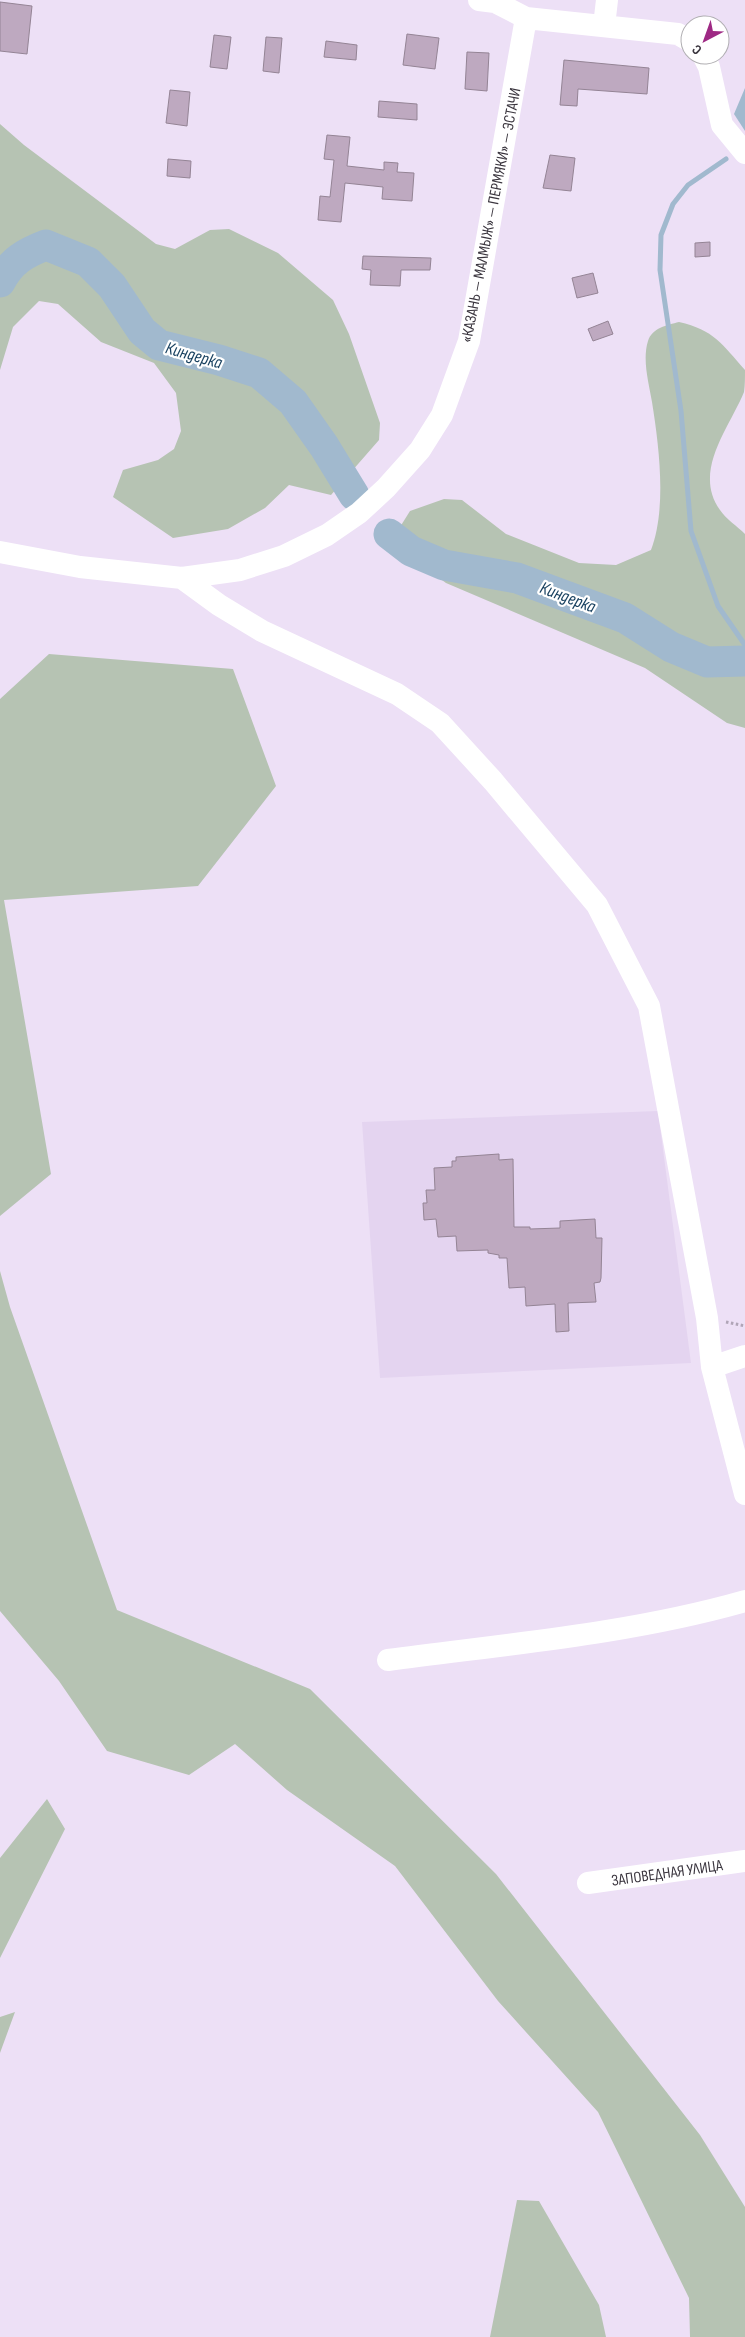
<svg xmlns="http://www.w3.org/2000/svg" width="745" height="2337" viewBox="0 0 745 2337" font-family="'Sofia Sans Condensed',sans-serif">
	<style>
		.built { fill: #e4d4f0 }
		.green { fill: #b6c3b3 }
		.water { fill: #a1b9ce }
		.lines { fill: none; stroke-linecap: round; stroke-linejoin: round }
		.stream { stroke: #a1b9ce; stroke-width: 5 }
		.river { stroke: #a1b9ce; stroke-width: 31 }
		.building { fill: #bea9c0; stroke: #948495 }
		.path { stroke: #b0a5b7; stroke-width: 3; stroke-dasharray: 2.5 2.5; stroke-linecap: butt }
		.minor { stroke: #fff; stroke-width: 22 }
		.labels { text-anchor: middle; stroke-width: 4.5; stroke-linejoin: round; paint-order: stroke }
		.street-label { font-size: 16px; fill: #3a353e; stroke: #fff }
		.water-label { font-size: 18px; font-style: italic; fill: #163f5e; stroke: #fff }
	</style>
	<rect width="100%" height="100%" fill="#ede0f6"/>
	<path class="built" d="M658,1111l33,252 -311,15 -18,-256z"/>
	<path class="green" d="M0,124l24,21 132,99 19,5 35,-19 19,-1 49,24 55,47 16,34 31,89 -1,17 -48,55 -42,-10 -24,23 -37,21 -55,9 -60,-41 10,-27 35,-10 16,-11 7,-18 -5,-38 -22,-30 -53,-21 -43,-38 -19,-3 -26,26 -13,43z
		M679,322c35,8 43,22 66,48 0,7 0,16 -1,22 -14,35 -52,79 -24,118 6,9 17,16 25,24v194l-18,-5 -82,-55 -199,-85c-24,-17 -34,-29 -46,-56l10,-16 34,-12 18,1 44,34 73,29 37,2 35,-15c16,-42 8,-104 1,-148 -3,-18 -10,-42 -4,-61 4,-13 19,-16 31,-19z
		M49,654l184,15 43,117 -78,100 -194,14 47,274 -51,42v-517z
		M0,1271l10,36 107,303 193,79 186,185 204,261 45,72v130h-55l-1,-39 -91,-186 -100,-111 -103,-135 -108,-76 -52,-46 -46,31 -82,-24 -48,-70 -59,-70z
		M47,1799l18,30 -65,129v-100z
		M15,2012l-15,41v-36z
		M517,2200l22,1 60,104 7,32h-116z"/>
	<path class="water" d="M745,88v43l-11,-17z"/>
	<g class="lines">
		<path class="stream" d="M726,159l-38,26 -15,19 -12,31 -1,35 21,141 10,120 27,75 27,39"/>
		<path class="river" d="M0,282c11,-21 25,-29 46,-37l42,17 24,24 30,45 17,14 60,15 40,13 34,29 31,44 30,49
			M389,534l22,17 33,14 73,13 108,40 46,29 36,15 38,-1"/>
	</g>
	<path class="building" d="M0,2l32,4 -5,48 -27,-3z
		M407,34l32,4 -4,31 -32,-4z
		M214,35l17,2 -4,32 -17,-2z
		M266,37l16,1 -3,35 -16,-2z
		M326,41l31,4 -1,15 -32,-3z
		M467,52l22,1 -2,38 -22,-2z
		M564,60l85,8 -2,26 -69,-5 -1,17 -17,-1z
		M170,90l20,2 -3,34 -21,-3z
		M379,101l38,3v16l-39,-3z
		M327,135l23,2 -3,29 37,4v-8l14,1 -1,9 17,1 -2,28 -30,-2 1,-12 -38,-4 -4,39 -23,-2 2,-24 10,1 4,-37 -10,-1z
		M550,155l25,3 -4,33 -28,-3z
		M168,159l23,2 -1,17 -23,-2z
		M710,242v14l-15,1v-14z
		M363,256l68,2 -1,12h-29l-1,16 -30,-1 1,-15 -9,-1z
		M593,273l5,20 -21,5 -5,-20z
		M608,321l5,13 -20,7 -5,-12z
		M499,1154v6l14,-1 1,68h16v2l30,-1v-7l35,-2 1,19h6l-1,40 -1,4 -6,1 2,19 -28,1 1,28 -13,1 -1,-28 -29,2 -1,-19 -16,1 -2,-30h-8v-3l-11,-2v-3l-31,1 -1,-15 -18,1 -2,-18 -12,1 -1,-17h4l-1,-13h9l-1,-22 18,-1v-6h4v-4z"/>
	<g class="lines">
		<path class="path" d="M726,1322l19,4"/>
		<path class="minor" d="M479,0l16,2 31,16 152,16 12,7
			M604,26l3,-26
			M703,55l6,12 13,58 23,28
			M0,552l80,15 102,11 58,-8 44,-14 43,-21 32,-22 27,-25 34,-38 22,-35 27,-74 57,-323
			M182,578l37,27 43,26 135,63 43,29 53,58 104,124 52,101 58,312 5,49 33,127
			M712,1367l33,-11
			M388,1660c119,-16 241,-26 357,-59
			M588,1883l157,-22"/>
	</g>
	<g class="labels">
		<g class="street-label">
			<text transform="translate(490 215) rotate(-79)" y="6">«КАЗАНЬ — МАЛМЫЖ» — ПЕРМЯКИ» — ЭСТАЧИ</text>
			<text transform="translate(667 1872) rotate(-8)" y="6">ЗАПОВЕДНАЯ УЛИЦА</text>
		</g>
		<g class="water-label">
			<text transform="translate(194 355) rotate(16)" y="6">Киндерка</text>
			<text transform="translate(568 597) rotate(21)" y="6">Киндерка</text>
		</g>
	</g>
	<g transform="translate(705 40) rotate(221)"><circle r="24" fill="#ffffff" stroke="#b0aeb2"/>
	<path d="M0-4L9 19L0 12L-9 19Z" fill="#9e2984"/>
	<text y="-8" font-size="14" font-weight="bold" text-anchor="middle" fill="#3a353e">С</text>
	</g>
</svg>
